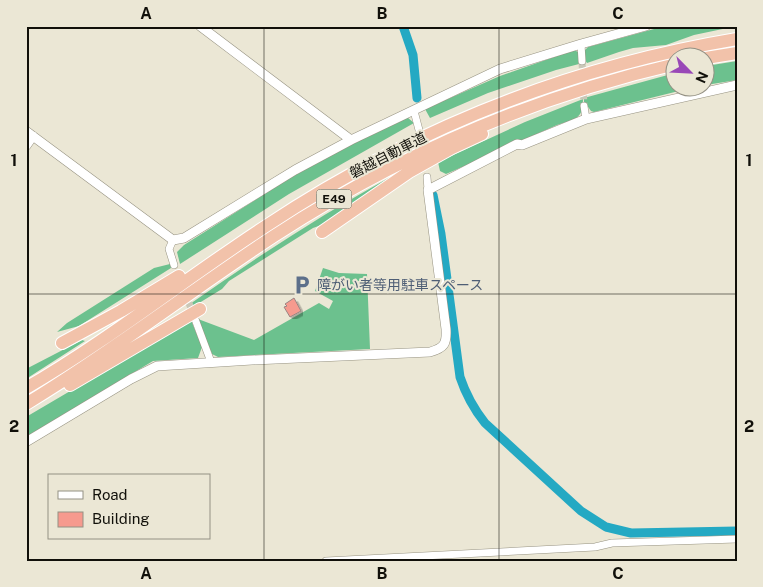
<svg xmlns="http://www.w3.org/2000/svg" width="763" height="587" viewBox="0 0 763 587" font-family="'Public Sans','Noto Sans JP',sans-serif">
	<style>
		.forest { fill: #6cc18e }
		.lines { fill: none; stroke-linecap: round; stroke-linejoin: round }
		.canal { stroke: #24a9c3; stroke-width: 9 }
		.building { fill: #f69a8e; stroke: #998583; filter: url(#shadow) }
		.minor-tunnel { stroke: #cac7b7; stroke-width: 7; stroke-dasharray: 7 3.5; stroke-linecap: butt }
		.minor-casing { stroke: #979382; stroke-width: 8 }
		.tertiary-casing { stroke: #979382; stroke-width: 10 }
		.motorway-casing { stroke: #fff; stroke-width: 14 }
		.minor { stroke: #fff; stroke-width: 7 }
		.tertiary { stroke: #fff; stroke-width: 9 }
		.motorway { stroke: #f2c2aa; stroke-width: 12 }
		.grid { fill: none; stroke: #11100a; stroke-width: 1; stroke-opacity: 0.55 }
		.labels { text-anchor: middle; stroke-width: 4; stroke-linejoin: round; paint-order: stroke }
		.shield { fill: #ebe7d5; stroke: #525047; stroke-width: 1 }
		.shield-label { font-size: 12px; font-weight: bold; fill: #11100a }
		.street-label { font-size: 14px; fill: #11100a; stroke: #ebe7d5 }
		.service-label { font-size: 14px; fill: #4e5e75; stroke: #ebe7d5; text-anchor: start }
		.neatline { fill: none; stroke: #11100a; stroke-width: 2 }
		.grid-label { font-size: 16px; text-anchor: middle; font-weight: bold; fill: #11100a }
	</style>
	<defs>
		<filter id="shadow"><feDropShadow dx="3.5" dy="3.5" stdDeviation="0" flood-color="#0004"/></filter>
	</defs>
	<rect width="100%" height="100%" fill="#ebe7d5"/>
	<path class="forest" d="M665,26h72l-43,9 -28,10 -33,3 -14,4 -32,11 -2,-3v-10l3,-3z
		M574,50l4,2 1,12 -23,6 -68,23 -58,25 -5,-9 75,-33z
		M737,61v19l-31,5v-19z
		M675,73l1,15h15l-97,24 -3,-1 -5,-7 -2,1v-7z
		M583,99c0,21 -8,20 -26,26l-104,46 -7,3 -6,-3 -2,-9 11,-5 76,-35z
		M407,117l7,6 -125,71 -109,70 -3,-12 7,-7 101,-64 99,-57z
		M392,176l1,1 -66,46 -14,5 -84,53 -7,8 -31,19 -1,-4c65,-46 131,-89 202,-128z
		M170,264l1,4 -92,58 -22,6 10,-9 87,-55z
		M323,268l16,5 28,1 3,75 -152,8 -6,-3 -14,-35 56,21 65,-37 10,6 4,-8 -18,-10z
		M191,320l11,27 -4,11 -45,3 -127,76v-20z
		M82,340l3,1 -59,38v-10z"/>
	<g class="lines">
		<path class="canal" d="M403,26l10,29 4,43
			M433,195l8,39 19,143c6,18 13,31 25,46l96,88 25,16 25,6 106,-2"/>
	</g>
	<path class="building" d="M294,298l7,13 -11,6 -6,-10 3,-1 -2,-2z"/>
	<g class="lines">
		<path class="minor-tunnel" d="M582,61l2,45
			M185,293l9,23"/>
		<defs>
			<path id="minor" d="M581,44l1,17
				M584,106l2,13
				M414,111l5,19
				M427,177l1,13
				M173,240l-4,9 5,16
				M195,319l16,43
				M326,561l269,-14 17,-4 125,-4"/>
			<path id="tertiary" d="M200,26l151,114
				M26,131l147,109 11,-2 111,-68 56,-30 149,-71 81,-25 65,-18
				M26,146l7,-10
				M26,442l105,-63 26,-13 95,-6 178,-8c14,-4 17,-8 16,-23l-18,-139 89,-46 5,1 64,-26 151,-34"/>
			<path id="motorway" d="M706,58l31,-5
				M322,232l87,-60 43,-24 30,-14
				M62,343l59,-32 58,-35
				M70,385l130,-76
				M26,388c83,-48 160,-110 240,-162 143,-95 302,-159 471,-187
				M26,404c86,-52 164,-113 248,-168 123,-80 258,-139 402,-172"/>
		</defs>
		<use href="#minor" class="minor-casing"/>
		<use href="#tertiary" class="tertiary-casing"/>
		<use href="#motorway" class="motorway-casing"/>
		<use href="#minor" class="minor"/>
		<use href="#tertiary" class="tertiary"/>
		<use href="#motorway" class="motorway"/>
	</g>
	<path class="grid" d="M264,26v535M499,26v535M26,294h711"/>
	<defs>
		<symbol id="parking-bare" viewBox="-9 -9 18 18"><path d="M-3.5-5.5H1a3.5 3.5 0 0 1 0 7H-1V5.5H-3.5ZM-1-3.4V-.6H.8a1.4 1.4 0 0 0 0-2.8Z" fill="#5c6f8a" stroke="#ebe7d5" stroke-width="2.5" paint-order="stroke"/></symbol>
	</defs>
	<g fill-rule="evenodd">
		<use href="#parking-bare" x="288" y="271" width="28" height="28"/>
	</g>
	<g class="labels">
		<rect class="shield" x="316.5" y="189.5" width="35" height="19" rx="4"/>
		<g class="shield-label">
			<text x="334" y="203">E49</text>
		</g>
		<g class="street-label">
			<text transform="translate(388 155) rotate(-27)" y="5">磐越自動車道</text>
		</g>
		<g class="service-label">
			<text x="317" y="290">障がい者等用駐車スペース</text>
		</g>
	</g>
	<rect width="763" height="587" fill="none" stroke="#ebe7d5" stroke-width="55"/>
	<rect x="48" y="474" width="162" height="65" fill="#ebe7d5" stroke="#949184"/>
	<rect x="58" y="491" width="25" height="8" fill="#ffffff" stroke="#949184"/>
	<text x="92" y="500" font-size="15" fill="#11100a">Road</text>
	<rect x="58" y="512" width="25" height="15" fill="#f69a8e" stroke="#949184"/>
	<text x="92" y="524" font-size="15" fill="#11100a">Building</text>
	<g transform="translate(690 72) rotate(114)"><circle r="24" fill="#ebe7d5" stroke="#949184"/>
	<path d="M0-4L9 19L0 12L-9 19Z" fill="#9948b7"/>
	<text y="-8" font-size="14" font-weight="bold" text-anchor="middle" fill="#11100a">N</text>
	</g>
	<rect x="28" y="28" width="708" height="532" class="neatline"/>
	<g class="grid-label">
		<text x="146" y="19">A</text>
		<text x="382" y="19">B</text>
		<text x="618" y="19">C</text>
		<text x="14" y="166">1</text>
		<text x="749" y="166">1</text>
		<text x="14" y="432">2</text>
		<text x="749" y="432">2</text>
		<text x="146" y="579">A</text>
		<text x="382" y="579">B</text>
		<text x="618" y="579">C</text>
	</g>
</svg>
